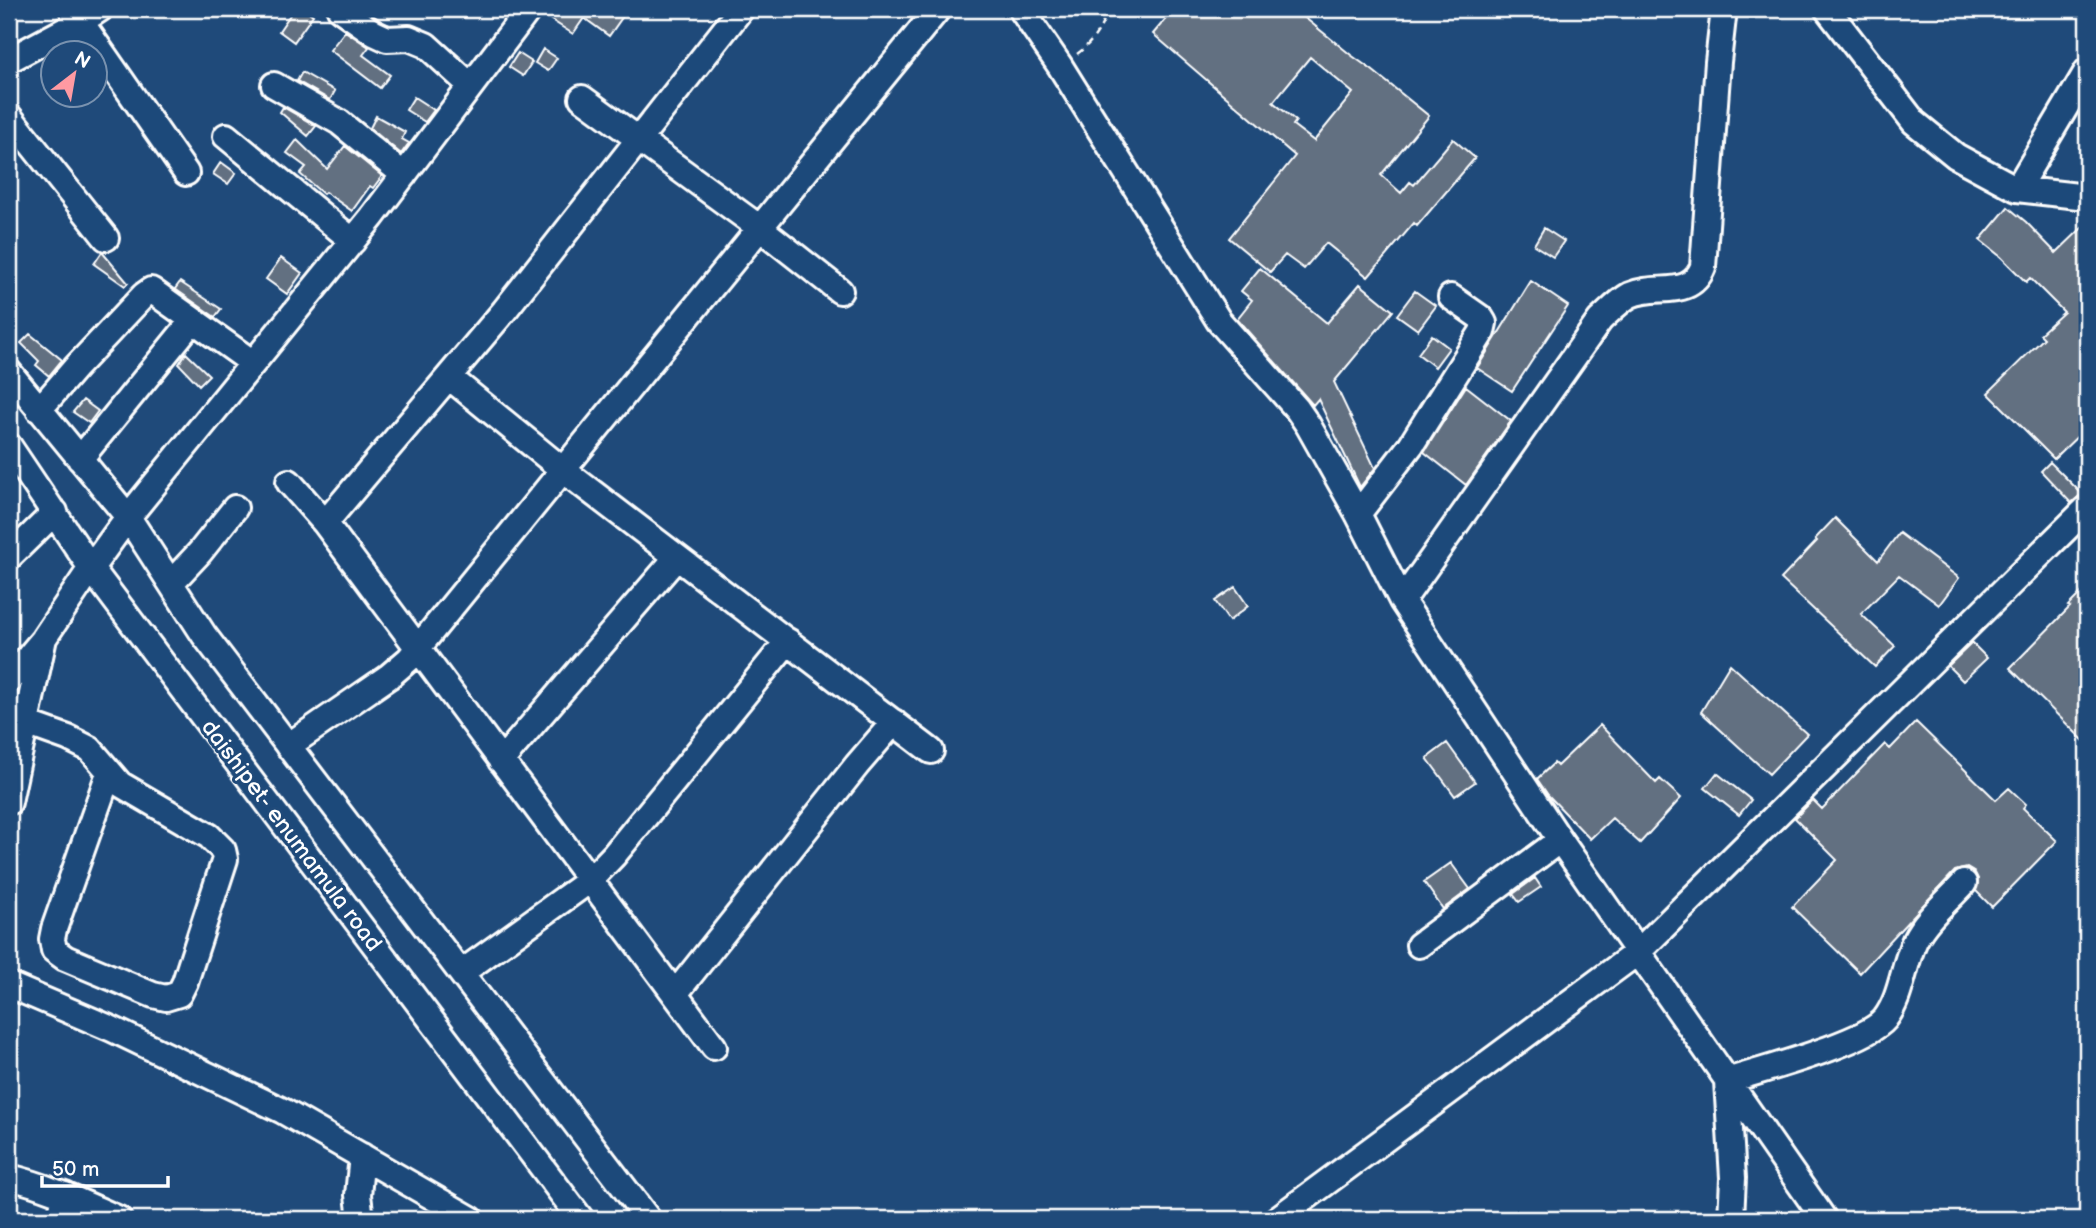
<svg xmlns="http://www.w3.org/2000/svg" width="2096" height="1228" viewBox="0 0 2096 1228" font-family="'Balsamiq Sans',sans-serif">
	<style>
		.building { fill: #626f81; stroke: #fff; stroke-width: 2; fill-rule: evenodd }
		.lines { fill: none; stroke-linecap: round; stroke-linejoin: round }
		.minor-casing { stroke: #fff; stroke-width: 30 }
		.path { stroke: #fff; stroke-width: 2.5; stroke-dasharray: 7 5; stroke-linecap: butt }
		.minor { stroke: #1f4a7a; stroke-width: 24 }
		.labels { text-anchor: middle; stroke-width: 6; stroke-linejoin: round; paint-order: stroke }
		.street-label { font-size: 23px; fill: #fff; stroke: #1f4a7a }
	</style>
	<rect width="100%" height="100%" fill="#1f4a7a"/>
	<filter id="ink" filterUnits="userSpaceOnUse"><feTurbulence type="fractalNoise" baseFrequency=".0143" numOctaves="2"/><feDisplacementMap in="SourceGraphic" scale="14" xChannelSelector="R" yChannelSelector="G"/><feConvolveMatrix kernelMatrix="1 2 1 2 8 2 1 2 1" color-interpolation-filters="sRGB"/></filter>
	<g filter="url(#ink)">
		<path class="building" d="M294,9h10l9,6 -19,27 -15,-11z
			M544,9h68l11,7 -14,20 -25,-18 -11,16 -31,-20z
			M1174,9h120l57,46 21,15 57,46 -48,59 20,18 9,-11 4,3 39,-46 22,19 -58,68 -3,-3 -46,54 -42,-34 -22,26 -19,-14 -15,17 -41,-34 66,-82 -142,-122zM1310,57l43,36 -39,48 -21,-16 3,-4 -23,-19z
			M345,31l24,16 -6,8 27,20 -10,13 -50,-38z
			M543,49l14,9 -9,13 -13,-8z
			M518,53l14,9 -9,14 -14,-9z
			M302,72l33,19 -5,9 -33,-19z
			M414,97l20,13 -9,12 -19,-12z
			M283,107l33,19 -8,10 -28,-24z
			M376,116l29,16 -3,7 7,4 -8,11 -31,-26z
			M297,140l30,29 18,-23 37,30 -9,12 -3,-2 -18,25 -27,-19 -2,2 -23,-20 6,-7 -19,-14z
			M221,162l15,11 -8,11 -15,-10z
			M2008,207l18,15 30,31 31,-30v204l-33,32 -66,-66 56,-55 -4,-4 24,-22 -34,-34 -4,4 -25,-25 -21,-17z
			M1544,228l20,13 -11,16 -19,-12z
			M102,252l26,31 -3,3 -31,-22z
			M281,258l21,15 -15,21 -21,-15z
			M1260,268l67,55 33,-39 33,27 -59,71 41,86 -15,19 -42,-88 -5,6 -76,-86 15,-19 -11,-9z
			M1531,281l37,25 -56,85 -35,-23z
			M180,282l41,27 -6,8 -40,-28z
			M1415,291l21,15 -18,24 -21,-15z
			M30,334l32,26 -13,16 -13,-11 3,-4 -18,-18z
			M1432,335l17,13 -14,19 -17,-13z
			M186,353l23,22 -10,10 -20,-21z
			M1466,386l45,35 -45,64 -42,-33z
			M83,400l15,11 -9,12 -16,-11z
			M2050,462l32,32 -11,9 -30,-32z
			M1835,518l43,43 21,-28 60,45 -20,27 -40,-30 -38,39 34,32 -20,21 -94,-88 36,-38 -2,-2z
			M1235,587l13,19 -19,15 -14,-20z
			M2087,587v157l-77,-76 60,-61 -2,-1z
			M1972,643l15,15 -24,23 -15,-15z
			M1730,664l77,70 -38,40 -68,-62z
			M1916,722l80,78 13,-12 17,16 -3,4 34,33 -65,66 -16,-16 2,-12 -3,-6 -8,-5 -12,3 -95,102 -68,-66 45,-47 -42,-42 18,-18 9,9 63,-65 5,5z
			M1600,725l56,58 4,-4 21,19 -41,45 -28,-25 -22,21 -42,-44 -11,-16 17,-16 3,3z
			M1447,743l28,39 -20,14 -28,-38z
			M1717,773l34,27 -12,15 -34,-27z
			M1451,863l19,26 -27,20 -19,-27z
			M1535,878l6,9 -22,15 -6,-8z"/>
		<g class="lines">
			<defs>
				<path id="minor" d="M72,9l114,164
					M340,9l34,24 13,6 22,-1 17,7 45,41
					M1021,9l39,57 159,255 78,88 11,16 50,89 44,87 158,239 264,379
					M1827,9l87,113 42,34 61,33 70,8
					M9,60l73,-39 18,-12
					M274,85l65,37 65,53
					M582,98l178,130 80,63
					M9,116l97,122
					M226,136l127,105
					M2017,189l70,-118
					M9,372l119,145 76,118 444,584
					M449,377l114,93 368,281
					M39,410l37,-43 68,-72 7,-5 102,73
					M9,446l82,122 490,651
					M80,459l113,-139
					M289,482l36,41 389,524
					M1358,514l53,-69 71,-113 2,-9 -3,-5 -30,-21
					M325,523l179,-212 237,-302
					M9,557l46,-45
					M171,583l29,-31 35,-44
					M1402,601l198,-281c9,-8 19,-19 30,-25 27,-12 60,5 73,-28l15,-205 6,-53
					M9,680l33,-39
					M26,723l42,15 22,11 30,35 89,52 14,14 2,9 -40,123 -6,12 -13,4 -13,-3 -88,-37 -11,-8 -2,-11 2,-10 55,-156
					M288,746l100,-69 21,-18 529,-650
					M501,761l176,-204
					M9,802l35,-164 47,-70 37,-51 244,-300 157,-208
					M1419,945l141,-105
					M461,973l129,-93 24,-25 174,-214
					M9,985l103,44 171,82 188,108
					M675,994l182,-229 37,-43
					M9,1177c39,9 73,26 110,42
					M60,1219l5,-24
					M361,1219l-3,-24 4,-39
					M1277,1219l361,-267 449,-444
					M1731,1219l2,-41 -6,-97c34,-11 138,-38 158,-62 17,-22 18,-54 30,-79 11,-22 33,-39 49,-57"/>
			</defs>
			<use href="#minor" class="minor-casing"/>
			<path class="path" d="M1077,54c15,-11 26,-27 31,-45"/>
			<use href="#minor" class="minor"/>
		</g>
	</g>
	<g class="labels">
		<g class="street-label">
			<text transform="translate(292 835) rotate(53)" y="8">daishipet- enumamula road</text>
		</g>
	</g>
	<rect width="2096" height="1228" fill="none" stroke="#1f4a7a" stroke-width="35"/>
	<rect x="18" y="18" width="2061" height="1193" fill="none" stroke="#fff" stroke-width="2.5" filter="url(#ink)"/>
	<g transform="translate(74 74) rotate(31)"><circle r="33" fill="#1f4a7a" stroke="#7992af" stroke-width="2"/>
	<path d="M0-5L12 26L0 18L-12 26Z" fill="#ff9aa2"/>
	<text y="-10" font-size="19" font-weight="bold" text-anchor="middle" fill="#ffffff">N</text>
	</g>
	<path d="M42 1176v10h126v-10" fill="none" stroke="#ffffff" stroke-width="3.5"/>
	<text x="52" y="1176" font-size="21" fill="#ffffff" stroke="#1f4a7a" stroke-width="5" paint-order="stroke">50 m</text>
</svg>
